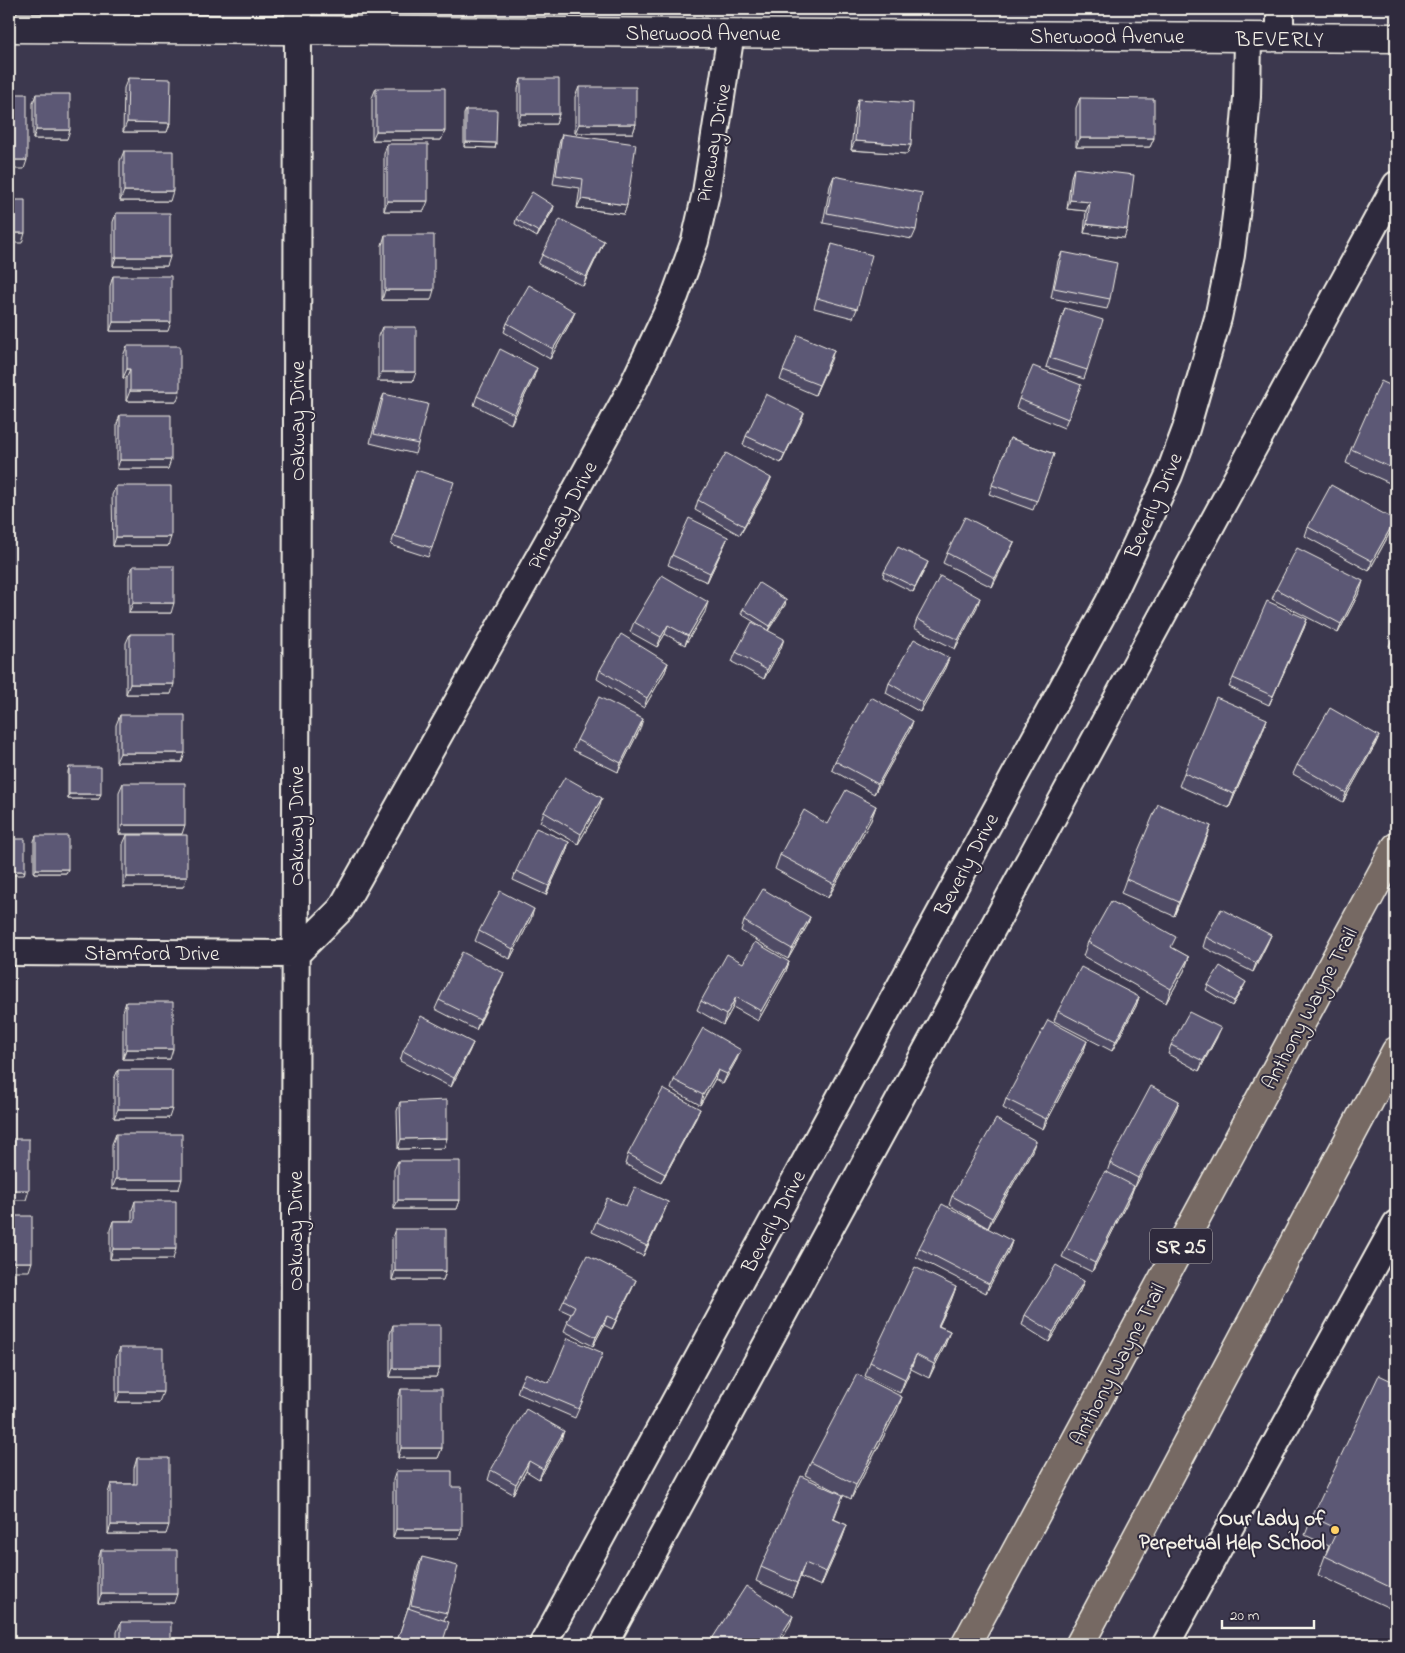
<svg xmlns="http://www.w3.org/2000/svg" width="1405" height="1653" viewBox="0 0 1405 1653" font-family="'Indie Flower',sans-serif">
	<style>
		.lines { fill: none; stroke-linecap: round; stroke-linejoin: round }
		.street-casing { stroke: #f4f1e8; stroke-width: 30 }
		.secondary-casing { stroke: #f4f1e8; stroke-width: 31 }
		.highway-casing { stroke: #f4f1e8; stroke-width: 31 }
		.street { stroke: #2f2a3d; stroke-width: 26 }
		.secondary { stroke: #2f2a3d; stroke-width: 28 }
		.highway { stroke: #766964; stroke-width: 28 }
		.wall { fill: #4f4c65; stroke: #f4f1e8 }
		.shaded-wall { fill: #403e52; stroke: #f4f1e8 }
		.building { fill: #5c5875; stroke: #f4f1e8 }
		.poi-dot { fill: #ffd166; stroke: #2f2a3d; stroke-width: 2 }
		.labels { text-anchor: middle; stroke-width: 4; stroke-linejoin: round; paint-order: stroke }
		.shield { fill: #2f2a3d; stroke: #b9b5b5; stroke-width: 1 }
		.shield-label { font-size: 20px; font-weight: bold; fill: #f4f1e8 }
		.street-label { font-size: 21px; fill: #f4f1e8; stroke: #2f2a3d }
		.poi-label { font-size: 21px; font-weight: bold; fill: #f4f1e8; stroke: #2f2a3d; text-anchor: end }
		.neighbourhood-label { font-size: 22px; letter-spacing: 1px; fill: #f4f1e8; stroke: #2f2a3d }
	</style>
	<rect width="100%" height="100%" fill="#3c384e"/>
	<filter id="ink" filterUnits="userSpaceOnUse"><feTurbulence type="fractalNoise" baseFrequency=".02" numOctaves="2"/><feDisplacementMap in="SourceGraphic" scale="10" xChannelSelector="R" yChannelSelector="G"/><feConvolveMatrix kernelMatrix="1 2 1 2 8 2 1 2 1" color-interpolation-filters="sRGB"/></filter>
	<g filter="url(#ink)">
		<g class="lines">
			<defs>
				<path id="street" d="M1280,9v28
					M9,952l287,2 45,-45 207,-368 83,-152 44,-93 20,-55 11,-48 25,-160
					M294,1644l4,-1635
					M543,1644l566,-1042 60,-127 17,-46 32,-111 13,-63 8,-64 8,-94 1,-60
					M604,1644l792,-1459
					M1166,1644l230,-420"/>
				<path id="secondary" d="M9,28l1387,10"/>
				<path id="highway" d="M966,1644l430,-797
					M1080,1644l316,-593"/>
			</defs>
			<use href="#street" class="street-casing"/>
			<use href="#secondary" class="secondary-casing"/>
			<use href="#highway" class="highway-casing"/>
			<use href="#street" class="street"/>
			<use href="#secondary" class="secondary"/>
			<use href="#highway" class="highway"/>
		</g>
		<path class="wall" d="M128,78l42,45 -3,9h-44l1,-44z
			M521,79l38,35 -3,10h-38v-35z
			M579,87l57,37 -3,9h-58v-36z
			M376,88l69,43 -4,9h-69v-42z
			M36,94l31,45h-34v-36z
			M1080,98l74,40 -4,9h-74v-39z
			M858,99l53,46 -4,9 -56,-4 4,-41z
			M466,110l30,33 -1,5 -31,-1v-33z
			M562,134l65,71 -3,9 -47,-6 3,-20 -27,-4 6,-40z
			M387,144l37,67h-40v-57z
			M124,151l46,50h-50v-40z
			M1074,168l53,61 -3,9 -40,-5 2,-22 -19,-2 4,-32z
			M834,176l82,54 -4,9 -89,-16 7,-37z
			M553,210l-16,27 -22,-13 1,-5z
			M116,213l51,53h-54v-44z
			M385,235l46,65h-49v-55z
			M604,241l-4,9 -17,36 -45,-22 4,-9z
			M832,244l25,65 -4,9 -39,-10 15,-54z
			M1062,252l48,47 -3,10 -56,-11 7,-37z
			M113,276l55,55h-58v-45z
			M1065,308l22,62 -3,9 -38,-12z
			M575,312l-4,9 -21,38 -46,-27 3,-9z
			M382,327l31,54h-35v-45z
			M127,346l50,55h-51v-23h-3v-22z
			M834,350l-19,45 -35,-15 3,-9z
			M534,377l-23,47 -37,-19 3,-9z
			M1081,385l-17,43 -48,-20 3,-9z
			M1396,388v98l-50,-23 5,-14z
			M384,394l34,50 -3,10 -45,-11 10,-40z
			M120,415l48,54h-51v-45z
			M801,422l-20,41 -38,-18 3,-9z
			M1010,438l44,16 -21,56 -44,-16z
			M771,478l-4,10 -27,47 -45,-25 3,-10z
			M412,479l20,69 -4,9 -37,-12z
			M116,486l52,60h-55l-1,-51z
			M1395,520l-3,9 -23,42 -64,-35 3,-9z
			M728,537l-4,9 -17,36 -39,-17 4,-10z
			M1014,542l-4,9 -18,36 -49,-24 4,-10z
			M133,566l38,47h-42v-37z
			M926,567l-13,25 -30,-15 1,-5z
			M1276,589l84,2 -22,42 -66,-34z
			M786,600l-1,5 -17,25 13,18 -17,31 -32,-17 4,-10 30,-23 -25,-15 2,-5z
			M977,607l-22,42 -41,-21 3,-9z
			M705,612l-20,33 -20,-11 -8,13 -27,-15 4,-10z
			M1307,619l-3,9 -35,77 -40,-18 4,-9z
			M1396,631v19l-7,-4 4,-9z
			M130,634l41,60h-45v-51z
			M949,658l-4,10 -25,44 -34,-19 3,-10z
			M668,663l-3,9 -21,36 -47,-29 3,-9z
			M120,715l62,47h-66v-37z
			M1267,719l-5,14 -33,75 -50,-22 5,-13z
			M640,729l-22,43 -45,-22 4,-10z
			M910,730l-36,64 -42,-24 3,-9z
			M1379,736l-4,9 -32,57 -50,-28 4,-9z
			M69,767l30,32h-31v-27z
			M123,783l59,51h-63v-42z
			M876,806l-5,14 -43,78 -53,-29 5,-14 47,-31z
			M599,808l-21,36 -38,-22 4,-10z
			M1211,826l-5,14 -32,76 -53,-23 5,-14z
			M127,835l56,52h-60v-43z
			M36,836l32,33 -2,4h-32v-32z
			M569,842l-3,10 -20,43 -33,-15 3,-9z
			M810,917l-3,9 -19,33 -47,-28 3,-10z
			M531,919l-21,40 -35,-18 4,-10z
			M1271,935l-4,9 -14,28 -50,-25 3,-10z
			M1088,942l84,6 17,9 -5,14 -18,32 -83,-47z
			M789,962l-3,9 -28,50 -25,-14 -10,18 -26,-15 4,-9 42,-38z
			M500,982l-24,48 -41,-21 4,-9z
			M1208,985l36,1 -12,20 -26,-16z
			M1139,997l-3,9 -24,45 -58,-30 4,-10z
			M126,1002l44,57h-47v-48z
			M1217,1037l-18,34 -31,-17 3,-9z
			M1087,1041l-3,9 -41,79 -40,-21 3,-9z
			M473,1043l-4,9 -18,35 -51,-26 3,-10z
			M737,1059l-14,25 -8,-5 -15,26 -29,-16 3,-9z
			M118,1070l51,48h-55v-39z
			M1179,1101l-3,9 -41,77h-1l-3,8 -39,77 -30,-15 4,-9 41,-76 3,-9z
			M400,1102l47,36 -3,10 -46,1 -1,-38z
			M700,1109l-4,9 -35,65 -36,-19 3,-10z
			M116,1134l63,55h-67v-45z
			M1032,1151l-44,77 -39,-23 3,-9z
			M398,1161l62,39 -3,9h-63v-39z
			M135,1201l38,58h-63v-29l3,-9h19v-11z
			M668,1202l-4,10 -21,44 -51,-24 4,-10 30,-16z
			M395,1229l51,42 -3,9h-51v-42z
			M1012,1241l-3,9 -23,43 -70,-36 3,-9z
			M1084,1281l-4,10 -31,51 -27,-17 3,-10z
			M956,1287l-5,14 -12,25 11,5 -5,14 -16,33 -18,-9 -11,24 -35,-17 5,-14z
			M632,1289l-20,40 -8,-4 -11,21 -29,-15 7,-17 -11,-5 4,-9z
			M393,1325l47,43 -4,9h-46v-43z
			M120,1348l39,54h-43v-44z
			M603,1353l-28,65 -58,-25 3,-9 29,-1z
			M1396,1383v228l-78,-36 7,-19 4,-10 -24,-11 7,-18z
			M401,1389l41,59 -4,10h-40v-59z
			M897,1411l-46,88 -8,-4 -9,24 13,6 -5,14 -21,47 -21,-9 -8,20 -36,-16 5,-14 79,-74 -35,-18 6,-13z
			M561,1440l-22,39 -13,-8 -13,23 -25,-14 3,-10z
			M137,1458l29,76h-58v-41l3,-9h23v-16z
			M396,1471l56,16 10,42 -3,9h-66v-58z
			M101,1550l73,53h-76v-43z
			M422,1557l25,56 -3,7 -2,24h-46l12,-36h1l9,-41z
			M121,1622l50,22h-54v-12z"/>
		<path class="shaded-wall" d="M521,114h38l-3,10h-38z
			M127,122l43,1 -3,9h-44z
			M579,124h57l-3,9h-58z
			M36,130h34l-3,9h-34z
			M376,131h69l-4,9h-69z
			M1080,138h74l-4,9h-74z
			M855,141l56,4 -4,9 -56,-4z
			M466,142l30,1 -1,5 -31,-1z
			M9,160h18l-3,9h-15z
			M124,191h49l-3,10h-50z
			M581,199l46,6 -3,9 -47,-6z
			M1070,200l20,2 -4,9 -19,-2z
			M387,201h41l-4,10h-40z
			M554,206l-1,4 -16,27 2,-5z
			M1087,224l40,5 -3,9 -40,-5z
			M9,233h16l-3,10h-13z
			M604,241l-4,9 -17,36 3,-9z
			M116,257h54l-3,9h-54z
			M385,290h49l-3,10h-49z
			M575,312l-4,9 -21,38 3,-10z
			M113,322h58l-3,9h-58z
			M834,350l-3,10 -16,35 4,-10z
			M537,368l-3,9 -23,47 3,-10z
			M127,369h3l-4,9h-3z
			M382,372h34l-3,9h-35z
			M130,391h50l-3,10h-51z
			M804,413l-3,9 -20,41 4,-9z
			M120,460h51l-3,9h-51z
			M771,478l-4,10 -27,47 4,-9z
			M1395,520l-3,9 -23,42 3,-10z
			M116,537h55l-3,9h-55z
			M728,537l-4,9 -17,36 3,-9z
			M1014,542l-4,9 -18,36 3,-9z
			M928,562l-2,5 -13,25 2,-5z
			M1363,581l-3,10 -22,42 3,-9z
			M980,598l-3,9 -22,42 3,-9z
			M786,600l-1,5 -17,26 2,-5z
			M708,602l-3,10 -20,33 3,-9z
			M133,603h41l-3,10h-42z
			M1307,619l-3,9 -35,77 4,-9z
			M668,625l-3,9 -8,13 4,-10z
			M784,639l-3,9 -17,31 3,-9z
			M949,658l-4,10 -25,44 3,-9z
			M668,663l-3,9 -21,36 3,-10z
			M130,684h44l-3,10h-45z
			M643,719l-3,10 -22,43 3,-9z
			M1267,719l-5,14 -33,75 5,-14z
			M913,721l-3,9 -36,64 4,-10z
			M1379,736l-4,9 -32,57 3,-9z
			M120,753h65l-3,9h-66z
			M9,779h4l-4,9z
			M69,794h32l-2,5h-31z
			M602,798l-3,10 -21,36 3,-10z
			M876,806l-5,14 -43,78 6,-14z
			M123,825h62l-3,9h-63z
			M1211,826l-5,14 -32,76 5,-14z
			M569,842l-3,10 -20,43 3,-9z
			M36,869h32l-2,4h-32z
			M9,871h16l-1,4h-15z
			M127,877h60l-4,10h-60z
			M534,909l-3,10 -21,40 3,-10z
			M810,917l-3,9 -19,33 4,-10z
			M1271,935l-4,9 -14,28 3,-9z
			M1189,957l-5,14 -18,32 5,-14z
			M789,962l-3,9 -28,50 3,-10z
			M504,973l-4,9 -24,48 4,-10z
			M1246,982l-2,4 -12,20 2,-5z
			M736,997l-3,10 -10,18 3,-10z
			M1139,997l-3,9 -24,45 4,-10z
			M1221,1028l-4,9 -18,34 4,-10z
			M1087,1041l-3,9 -41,79 3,-10z
			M473,1043l-4,9 -18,35 3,-9z
			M126,1049h47l-3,10h-47z
			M741,1050l-4,9 -14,25 4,-10z
			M718,1070l-3,9 -15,26 3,-10z
			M1179,1101l-3,9 -41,77 3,-9z
			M118,1109h54l-3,9h-55z
			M700,1109l-4,9 -35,65 4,-9z
			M447,1138l-3,10 -46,1 3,-10z
			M1036,1141l-4,10 -44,77 4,-10z
			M116,1179h66l-3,10h-67z
			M1134,1186l-3,9 -39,77 3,-9z
			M9,1190h20l-3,10h-17z
			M398,1200h62l-3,9h-63z
			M668,1202l-4,10 -21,44 4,-10z
			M1012,1241l-3,9 -23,43 3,-9z
			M113,1249h63l-3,10h-63z
			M9,1262h23l-3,9h-20z
			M395,1271h51l-3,9h-51z
			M636,1280l-4,9 -20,40 4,-9z
			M1084,1281l-4,10 -31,51 4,-10z
			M956,1287l-5,14 -19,38z
			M607,1316l-3,9 -11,21 3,-9z
			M950,1331l-5,14 -16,33 5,-14z
			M916,1355l-5,14 -11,24 5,-14z
			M393,1368h47l-4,9h-46z
			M120,1392h43l-4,10h-43z
			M902,1397l-5,14 -46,88 5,-14z
			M564,1431l-3,9 -22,39 4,-10z
			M401,1448h41l-4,10h-40z
			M529,1461l-3,10 -13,23 3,-10z
			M111,1525h58l-3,9h-58z
			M847,1525l-5,14 -21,47 5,-14z
			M396,1529h66l-3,9h-66z
			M805,1563l-5,14 -8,20 5,-14z
			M101,1594h76l-3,9h-76z
			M793,1616l-3,9 -12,19h-3z"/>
		<path class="building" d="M128,78l43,1 -1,44 -43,-1z
			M521,79h38v35h-38z
			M579,87h57v37h-57z
			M376,88h69v43h-69z
			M9,94h18v66h-18z
			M36,94h34v36h-34z
			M1080,98l74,1v39h-74z
			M858,99l55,4 -2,42 -56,-4z
			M466,110h31l-1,33 -30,-1z
			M562,134l74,10 -9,61 -46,-6 2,-20 -27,-4z
			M387,144h41v57h-41z
			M124,151h49v40h-49z
			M1074,168l60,7 -7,54 -40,-5 3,-22 -20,-2z
			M834,176l88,17 -6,37 -89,-17z
			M532,192l22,14 -15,26 -23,-13z
			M9,200h16v33h-16z
			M116,213h54v44h-54z
			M560,219l44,22 -18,36 -44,-22z
			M385,235h49v55h-49z
			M832,244l40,11 -15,54 -40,-11z
			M1062,252l55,11 -7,36 -56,-11z
			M113,276h58v46h-58z
			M529,285l46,27 -22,37 -46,-26z
			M1065,308l38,12 -16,50 -37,-12z
			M382,327h34v45h-34z
			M798,335l36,15 -15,35 -36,-14z
			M127,346h53v45h-50v-22h-3z
			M500,349l37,19 -23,46 -37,-18z
			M1033,366l48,19 -13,34 -49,-20z
			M1381,381l15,7v82l-45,-21z
			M384,394l44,10 -10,40 -44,-10z
			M766,394l38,19 -19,41 -39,-18z
			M120,415h51v45h-51z
			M1010,438l44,16 -17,47 -45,-16z
			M726,453l45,25 -27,48 -46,-26z
			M416,470l38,12 -22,66 -38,-12z
			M1331,485l64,35 -23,41 -64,-34z
			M116,486h55v51h-55z
			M965,517l49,25 -19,36 -48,-25z
			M689,518l39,19 -18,36 -38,-18z
			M898,547l30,15 -13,25 -31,-15z
			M1297,548l66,33 -22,43 -65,-35z
			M133,566h41v37h-41z
			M662,575l46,27 -20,34 -20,-11 -7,12 -27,-15z
			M940,576l40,22 -22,42 -41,-21z
			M759,583l27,17 -16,26 -27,-17z
			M1267,601l40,18 -34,77 -40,-18z
			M752,622l32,17 -17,31 -31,-18z
			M1396,631v8l-3,-2z
			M130,634h44v50h-44z
			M621,634l47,29 -21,35 -47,-28z
			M914,639l35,19 -26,45 -34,-20z
			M599,697l44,22 -22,44 -44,-23z
			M871,697l42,24 -35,63 -43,-23z
			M1216,697l51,22 -33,75 -50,-21z
			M1330,708l49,28 -33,57 -49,-28z
			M120,715h65v38h-65z
			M9,749h4v30h-4z
			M69,767h32v27h-32z
			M565,777l37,21 -21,36 -37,-22z
			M123,783h62v42h-62z
			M846,790l30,16 -42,78 -54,-29 24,-45 23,14z
			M1158,804l53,22 -32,76 -53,-23z
			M536,828l33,14 -20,44 -33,-15z
			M127,835h60v42h-60z
			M36,836h32v33h-32z
			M9,839h16v32h-16z
			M763,889l47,28 -18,32 -48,-28z
			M500,891l34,18 -21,40 -34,-18z
			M1111,901l65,36 -5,10 18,10 -18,32 -83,-47z
			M1221,909l50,26 -15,28 -50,-26z
			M755,942l34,20 -28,49 -25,-14 -10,18 -25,-14 26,-47 16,9z
			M462,952l42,21 -24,47 -41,-20z
			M1220,966l26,16 -12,19 -26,-16z
			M1081,967l58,30 -23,44 -58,-30z
			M126,1002h47v47h-47z
			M1189,1012l32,16 -18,33 -32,-16z
			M421,1016l52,27 -19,35 -51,-27z
			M1048,1020l39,21 -41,78 -40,-20z
			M703,1028l38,22 -14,24 -9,-4 -15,25 -29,-15z
			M118,1070h54v39h-54z
			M1151,1086l28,15 -41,77 -28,-15z
			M663,1089l37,20 -35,65 -37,-20z
			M447,1100v38l-46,1 -1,-37z
			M996,1119l40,22 -44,77 -40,-22z
			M116,1134h66v45h-66z
			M9,1139h20v51h-20z
			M398,1161h62v39h-62z
			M1105,1171l29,15 -39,77 -29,-15z
			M635,1187l33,15 -21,44 -51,-24 11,-24 19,8z
			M135,1201h41v48h-63v-28h22z
			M942,1204l70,37 -23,43 -70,-36z
			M9,1216h23v46h-23z
			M395,1229h51v42h-51z
			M587,1255l49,25 -20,40 -9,-4 -11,21 -29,-15 8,-16 -11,-6z
			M1056,1265l28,16 -31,51 -28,-17z
			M915,1267l41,20 -18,39 12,5 -16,33 -18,-9 -11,24 -35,-17z
			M393,1325h47v43h-47z
			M568,1338l35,15 -24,56 -59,-25 5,-11 24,10z
			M120,1348h43v44h-43z
			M857,1374l45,23 -46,88 -45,-23z
			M1379,1375l17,8v207l-71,-34 13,-27 -26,-12z
			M401,1389h41v59h-41z
			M526,1409l38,22 -21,38 -14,-8 -13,23 -25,-14z
			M137,1458h32v67h-58v-41h26z
			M396,1471h56v16h10v42h-66z
			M801,1476l42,19 -10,24 14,6 -21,47 -21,-9 -8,20 -36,-16z
			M101,1550h76v44h-76z
			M422,1557l36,9 -11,47 -36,-8z
			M746,1586l47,30 -18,28h-62l-3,-2z
			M408,1608l41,14 -7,22h-46z
			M121,1622h50v22h-50z"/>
	</g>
	<circle class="poi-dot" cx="1335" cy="1530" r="5"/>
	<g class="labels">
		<rect class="shield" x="1150" y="1228.5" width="62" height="35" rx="4"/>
		<g class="shield-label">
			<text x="1181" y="1253">SR 25</text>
		</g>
		<g class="street-label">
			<text x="703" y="40">Sherwood Avenue</text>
			<text x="1107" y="43">Sherwood Avenue</text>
			<text transform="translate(713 143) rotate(-80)" y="7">Pineway Drive</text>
			<text transform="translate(297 421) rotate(-90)" y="7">Oakway Drive</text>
			<text transform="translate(1153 505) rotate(-66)" y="7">Beverly Drive</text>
			<text transform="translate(562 515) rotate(-61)" y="7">Pineway Drive</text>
			<text transform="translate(296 826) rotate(-90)" y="7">Oakway Drive</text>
			<text transform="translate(966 864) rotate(-62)" y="7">Beverly Drive</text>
			<text x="152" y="960">Stamford Drive</text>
			<text transform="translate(1309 1008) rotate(-62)" y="7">Anthony Wayne Trail</text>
			<text transform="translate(773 1221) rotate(-62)" y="7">Beverly Drive</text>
			<text transform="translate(295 1231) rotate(-90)" y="7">Oakway Drive</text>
			<text transform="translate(1117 1364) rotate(-62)" y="7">Anthony Wayne Trail</text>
		</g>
		<g class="poi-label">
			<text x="1325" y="1525">Our Lady of<tspan x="1325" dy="24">Perpetual Help School</tspan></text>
		</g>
		<g class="neighbourhood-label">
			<text x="1280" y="46">BEVERLY</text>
		</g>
	</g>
	<rect width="1405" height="1653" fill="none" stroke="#2f2a3d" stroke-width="30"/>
	<rect x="15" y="15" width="1375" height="1623" fill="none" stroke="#f4f1e8" stroke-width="2" filter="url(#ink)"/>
	<path d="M1222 1620v8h92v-8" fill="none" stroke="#f4f1e8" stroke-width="2.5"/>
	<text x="1230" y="1620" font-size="15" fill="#f4f1e8" stroke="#2f2a3d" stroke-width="4" paint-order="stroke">20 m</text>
</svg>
